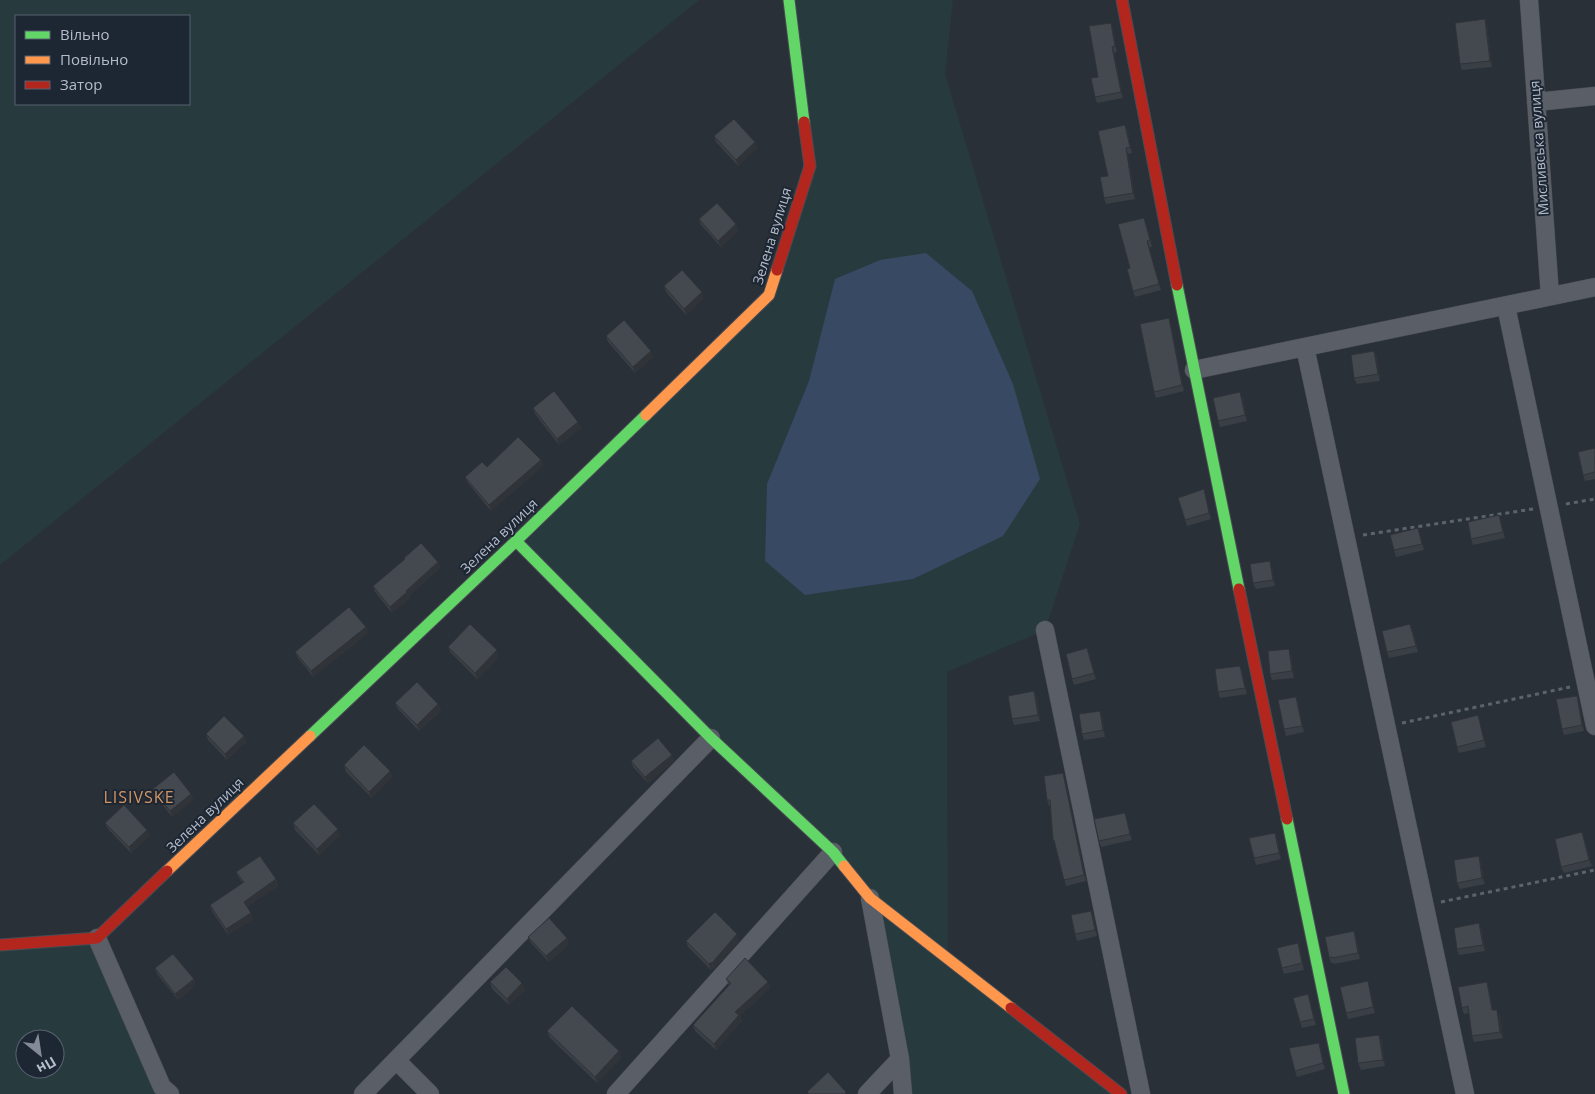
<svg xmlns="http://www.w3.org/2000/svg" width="1595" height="1094" viewBox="0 0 1595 1094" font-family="'Open Sans',sans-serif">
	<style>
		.green { fill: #273a3e; fill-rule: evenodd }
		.water { fill: #384963 }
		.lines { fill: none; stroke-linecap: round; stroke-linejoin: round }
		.street-casing { stroke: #484c53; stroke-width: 19 }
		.fast-casing { stroke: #484c53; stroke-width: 13 }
		.slow-casing { stroke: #484c53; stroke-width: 13 }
		.jam-casing { stroke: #484c53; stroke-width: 13 }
		.path { stroke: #5d636a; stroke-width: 3; stroke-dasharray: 4 4; stroke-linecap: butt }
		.street { stroke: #5a5e66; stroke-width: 18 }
		.fast { stroke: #63d668; stroke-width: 11 }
		.slow { stroke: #ff974d; stroke-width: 11 }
		.jam { stroke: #b3261e; stroke-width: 11 }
		.wall { fill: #3a3f45 }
		.shaded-wall { fill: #303338 }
		.building { fill: #444950; stroke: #303338 }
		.labels { text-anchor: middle; stroke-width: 4; stroke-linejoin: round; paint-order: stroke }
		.street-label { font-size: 14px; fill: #b4bcc9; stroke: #1d2633 }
		.quarter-label { font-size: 16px; letter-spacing: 1px; fill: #d59563; stroke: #1d2633 }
	</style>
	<rect width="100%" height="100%" fill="#2a3038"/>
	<path class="green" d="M0,0h699l-699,565zM189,16v88h-173v-88z
		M789,0h164l-8,74 135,450 -35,106 -98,42 1,286 173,136h-218l-33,-197 -354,-356 253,-246 41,-129z
		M97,938l73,156h-170v-149zM25,1039h30v30h-30z"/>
	<path class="water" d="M926,253l46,38 41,93 27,95 -37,57 -90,43 -108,16 -40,-34 2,-77 42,-103 26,-102 45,-19z"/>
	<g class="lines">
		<defs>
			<path id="street" d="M1529,0l21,296
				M1536,102l59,-6
				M1506,306l89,420
				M1305,347l160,747
				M1194,370l401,-83
				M1045,630l96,464
				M870,898l30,161 3,35
				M97,938l65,149 8,7
				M396,1060l34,34
				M363,1094l348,-356
				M616,1094l217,-242
				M867,1094l33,-35"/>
			<path id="fast" d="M789,0l15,122
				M1177,285l62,304
				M516,541l195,197 122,114 11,14
				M310,736l206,-195 130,-126
				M1287,819l57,275"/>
			<path id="slow" d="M646,415l123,-120 8,-25
				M844,866l26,32 141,110
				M167,871l143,-135"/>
			<path id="jam" d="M1122,0l55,285
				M777,270l33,-104 -6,-44
				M1239,589l48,230
				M0,945l97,-7 70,-67
				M1011,1008l110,86"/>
		</defs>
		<use href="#street" class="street-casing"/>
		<use href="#fast" class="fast-casing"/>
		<use href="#slow" class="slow-casing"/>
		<use href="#jam" class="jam-casing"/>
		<path class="path" d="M1566,504l29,-5
			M1363,535l170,-26
			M1402,723l168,-36
			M1441,902l154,-32"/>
		<use href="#street" class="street"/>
		<use href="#fast" class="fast"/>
		<use href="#slow" class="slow"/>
		<use href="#jam" class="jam"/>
	</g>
	<path class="wall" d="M1111,23l2,6 4,23 -3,1 9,45 -26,5 -2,-6 3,-20z
		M1487,25l5,42 -30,3 -2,-6z
		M1125,125l3,6 4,22 -4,1 7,45 -29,5 -2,-6 4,-22z
		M714,136l43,12 -19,18 -22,-24z
		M699,219l39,11 -17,17 -20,-22z
		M1146,224l6,23h-3l12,43 -26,7 -2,-6 -3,-23z
		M664,286l40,12 -18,17 -20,-23z
		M1171,324l13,67 -28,7 -2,-6z
		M606,336l47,21 -18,16 -27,-31z
		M1374,351l3,6 3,24 -23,3 -3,-6z
		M1243,398l4,23 -27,6 -2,-6z
		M533,408l45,14 3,6 -22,17 -24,-31z
		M1595,448v31l-10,2 -2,-6z
		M541,460l2,6 -52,45 -23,-28 -3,-6 22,-10z
		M1204,489l2,7 5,23 -24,7 -9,-28z
		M1499,515l2,6 4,17 -32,7 -2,-6z
		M1418,528l6,22 -28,7 -2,-7z
		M438,562l2,6 -31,28 1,2 -18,15 -17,-21 -2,-6z
		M1272,567l3,19 -19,3 -3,-6z
		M1413,630l5,22 -29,6 -2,-6z
		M368,633l-55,44 -15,-19 -3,-6z
		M448,647l51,10 -22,22 -26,-26z
		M1087,648l9,31 -22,6 -2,-6z
		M1291,655l3,23 -22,2 -2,-6z
		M1240,666l2,6 5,22 -27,4 -2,-6z
		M1034,691l3,6 3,24 -26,4 -2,-6z
		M1577,696l2,6 5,29 -20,4 -2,-6z
		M1296,697l2,6 6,29 -18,4 -2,-7z
		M395,703l43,1 3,7 -22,20 -21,-22z
		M1478,715l8,32 -27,6 -2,-6z
		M1102,717l3,20 -21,3 -2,-6z
		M206,734l38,2 2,6 -19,18 -19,-20z
		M631,761h43l-26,22 -15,-16z
		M344,765l46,6 2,6 -20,21 -26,-26z
		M1063,773l2,6 21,102 -20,5 -10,-40 -3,-6 -3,-34h-1l-2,-6z
		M153,789l38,5 2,6 -21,17 -17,-22z
		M1125,813l2,6 5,21 -31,7 -2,-6z
		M105,823l42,7 2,6 -18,17 -23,-24z
		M293,823l47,12 -21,20 -24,-25z
		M1275,833l2,6 4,20 -25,6 -2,-7z
		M1584,838l8,28 -28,7 -3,-6z
		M1481,862l4,22 -25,5 -3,-6z
		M236,872l40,7 2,7 -31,21 6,12 -25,16 -16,-24 -2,-6 33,-22 -4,-5z
		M1094,917l3,19 -20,5 -2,-7z
		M1479,923l3,7 3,21 -26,4 -2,-6z
		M1354,931l2,6 4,22 -26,5v-1h-3l-2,-6z
		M737,934l2,7 -25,28 -1,-1 -2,2 -23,-23 -2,-6z
		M528,937l41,7 -20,18 -18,-19z
		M1300,949l4,21 -20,4 -2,-6z
		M155,968l41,17 -18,15 -21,-26z
		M726,979l42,3 2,6 -30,28 2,5 -26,29 -21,-19 -2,-6 36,-40z
		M1368,981l2,7 5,25 -27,6 -2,-6z
		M490,982l32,1 3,7 -16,15 -17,-16z
		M1489,988l4,22 7,6 3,22 -29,4 -2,-6 -3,-23 -5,1 -2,-6z
		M1308,994l2,6 6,25 -14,3 -2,-6z
		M547,1031l72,20 2,7 -24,25 -47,-45z
		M1379,1035l3,6 3,25 -24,4 -3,-7z
		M1321,1049l4,20 -28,8 -2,-6z"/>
	<path class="shaded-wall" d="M1485,19l2,6 5,42 -2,-6z
		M1111,23l2,6 4,23 -2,-6z
		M1112,47l2,6 9,45 -2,-6z
		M1125,125l3,6 4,22 -2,-6z
		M755,142l2,6 -19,18 -2,-6z
		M1126,148l2,6 7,45 -2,-6z
		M736,224l2,6 -17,17 -3,-6z
		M1147,241l2,6 12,43 -2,-6z
		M702,292l2,6 -18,17 -2,-6z
		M1169,318l2,6 13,67 -2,-6z
		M651,351l2,6 -18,16 -2,-6z
		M1374,351l3,6 3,24 -2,-7z
		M1240,392l3,6 4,23 -2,-6z
		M578,422l3,6 -22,17 -2,-6z
		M541,460l2,6 -52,45 -2,-6z
		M1204,489l2,7 5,23 -2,-6z
		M1499,515l2,6 4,17 -2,-6z
		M1270,561l2,6 3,19 -2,-6z
		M438,562l2,6 -31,28 1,2 -18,15 -2,-6 16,-16z
		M1410,624l3,6 5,22 -2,-6z
		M366,627l2,6 -55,44 -2,-6z
		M1087,648l3,6 6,25 -2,-6z
		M1289,649l2,6 3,23 -2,-7z
		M497,650l2,7 -22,22 -2,-6z
		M1240,666l2,6 5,22 -2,-6z
		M1034,691l3,6 3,24 -2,-6z
		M1577,696l2,6 5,29 -2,-6z
		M1296,697l2,6 6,29 -2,-6z
		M438,704l3,7 -22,20 -2,-6z
		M1100,711l2,6 3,20 -2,-7z
		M1478,715l2,6 6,26 -2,-7z
		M244,736l2,6 -19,18 -2,-6z
		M672,755l2,6 -26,22 -3,-6z
		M390,771l2,6 -20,21 -3,-6z
		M1063,773l2,6 21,102 -2,-6z
		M191,794l2,6 -21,17 -2,-6z
		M1125,813l2,6 5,21 -2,-6z
		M338,829l2,6 -21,20 -2,-6z
		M147,830l2,6 -18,17 -2,-6z
		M1582,832l2,6 8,28 -3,-6z
		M1275,833l2,6 4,20 -2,-6z
		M1479,856l2,6 4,22 -3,-6z
		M276,879l2,7 -32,22 -2,-6z
		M1091,911l3,6 3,19 -2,-6z
		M251,913l2,6 -25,16 -2,-6z
		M1479,923l3,7 3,21 -2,-6z
		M1354,931l2,6 4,22 -2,-6z
		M737,934l2,7 -25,28 -2,-6z
		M567,938l2,6 -20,18 -3,-6z
		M1298,943l2,6 4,21 -2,-7z
		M711,962l2,6 -2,2 -2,-6z
		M194,979l2,6 -18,15 -3,-6z
		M1368,981l2,7 5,25 -2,-6z
		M768,982l2,6 -30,28 2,5 -26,29 -2,-6 21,-32z
		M1487,982l2,6 5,29 -2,-7z
		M522,983l3,7 -16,15 -2,-6z
		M1308,994l2,6 6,25 -2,-6z
		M1497,1010l3,6 3,22 -3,-6z
		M1379,1035l3,6 3,25 -2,-6z
		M1319,1043l2,6 4,20 -2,-6z
		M619,1051l2,7 -24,25 -2,-6z"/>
	<path class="building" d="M1485,19l5,42 -30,3 -5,-41z
		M1111,23l4,23 -3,1 9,45 -26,5 -4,-19 7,-1 -9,-51z
		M734,119l21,23 -19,18 -22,-24z
		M1125,125l5,22 -4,1 7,45 -29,5 -4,-21 8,-1 -10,-45z
		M717,203l19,21 -18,17 -19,-22z
		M1144,218l6,22 -3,1 12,43 -26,7 -6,-22 3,-1 -12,-44z
		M682,270l20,22 -18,17 -20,-23z
		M1169,318l13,67 -28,7 -14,-68z
		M624,320l27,31 -18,16 -27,-31z
		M1374,351l4,23 -24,4 -3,-23z
		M554,391l24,31 -21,17 -24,-31z
		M1240,392l5,23 -27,6 -5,-23z
		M518,437l23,23 -52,45 -24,-28 17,-15 5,5z
		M1595,448v24l-12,3 -5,-23z
		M1204,489l5,24 -24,7 -7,-22z
		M1499,515l4,17 -32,7 -3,-17z
		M1418,528l4,16 -28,6 -4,-15z
		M421,543l17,19 -32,29 1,1 -17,15 -17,-21 32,-27 -1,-1z
		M1270,561l3,19 -20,3 -3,-19z
		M349,607l17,20 -55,44 -16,-19z
		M470,624l27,26 -22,23 -27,-26z
		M1410,624l6,22 -29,6 -5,-21z
		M1087,648l7,25 -22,6 -6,-25z
		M1289,649l3,22 -22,3 -2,-23z
		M1240,666l5,22 -27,4 -3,-23z
		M417,682l21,22 -21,21 -22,-22z
		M1034,691l4,24 -26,4 -4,-23z
		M1577,696l5,29 -20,4 -6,-30z
		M1296,697l6,29 -18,3 -6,-29z
		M1100,711l3,19 -21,4 -3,-20z
		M1478,715l6,25 -27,7 -6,-25z
		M224,716l20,20 -19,18 -19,-20z
		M658,738l14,17 -27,22 -14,-16z
		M364,745l26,26 -21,21 -25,-27z
		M174,772l17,22 -21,17 -17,-22z
		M1063,773l21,102 -20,5 -10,-40h-1l-3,-40h-3l-3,-24z
		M314,804l24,25 -21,20 -24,-26z
		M124,805l23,25 -18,17 -24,-24z
		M1125,813l5,21 -31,7 -5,-22z
		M1582,832l7,28 -28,7 -6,-28z
		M1275,833l4,20 -25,5 -5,-20z
		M260,856l16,23 -32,23 7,11 -25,16 -16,-24 34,-23 -8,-10z
		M1479,856l3,22 -25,5 -3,-23z
		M1091,911l4,19 -20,4 -4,-19z
		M715,912l22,22 -25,29 -1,-1 -2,2 -23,-23z
		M549,918l18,20 -21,18 -18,-19z
		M1479,923l4,22 -26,4 -3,-21z
		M1354,931l4,22 -26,5v-1h-3l-4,-20z
		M1298,943l4,20 -20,5 -5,-20z
		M173,954l21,25 -19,15 -20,-26z
		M745,958l23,24 -33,30 4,3 -25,29 -21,-19 38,-42 -5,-4z
		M506,967l16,16 -15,16 -17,-17z
		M1368,981l5,26 -27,6 -6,-26z
		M1487,982l5,28h5l3,22 -28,4 -4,-30 -6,2 -4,-21z
		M1308,994l6,25 -14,3 -7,-24z
		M572,1006l47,45 -24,26 -48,-46z
		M1379,1035l4,25 -25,3 -3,-25z
		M1319,1043l4,20 -28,8 -6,-23z
		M828,1072l18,20 -1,2h-36l-2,-2z"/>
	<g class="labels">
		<g class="street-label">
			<text transform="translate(1539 148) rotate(-94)" y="5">Мисливська вулиця</text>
			<text transform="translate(772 236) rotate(-73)" y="5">Зелена вулиця</text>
			<text transform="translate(499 536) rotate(-44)" y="5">Зелена вулиця</text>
			<text transform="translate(205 815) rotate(-44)" y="5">Зелена вулиця</text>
		</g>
		<g class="quarter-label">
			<text x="139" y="803">LISIVSKE</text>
		</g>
	</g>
	<rect x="15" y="15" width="175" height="90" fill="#1d2633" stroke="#59626f"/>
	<rect x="25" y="31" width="25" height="8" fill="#63d668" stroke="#59626f"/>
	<text x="60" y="40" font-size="15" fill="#b4bcc9">Вільно</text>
	<rect x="25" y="56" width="25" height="8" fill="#ff974d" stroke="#59626f"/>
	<text x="60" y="65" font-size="15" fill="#b4bcc9">Повільно</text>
	<rect x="25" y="81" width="25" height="8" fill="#b3261e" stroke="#59626f"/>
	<text x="60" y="90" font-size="15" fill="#b4bcc9">Затор</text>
	<g transform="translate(40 1054) rotate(150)"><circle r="24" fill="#1d2633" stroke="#59626f"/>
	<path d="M0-4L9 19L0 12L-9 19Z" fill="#848b96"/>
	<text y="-8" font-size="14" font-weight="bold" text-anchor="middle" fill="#b4bcc9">Пн</text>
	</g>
</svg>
